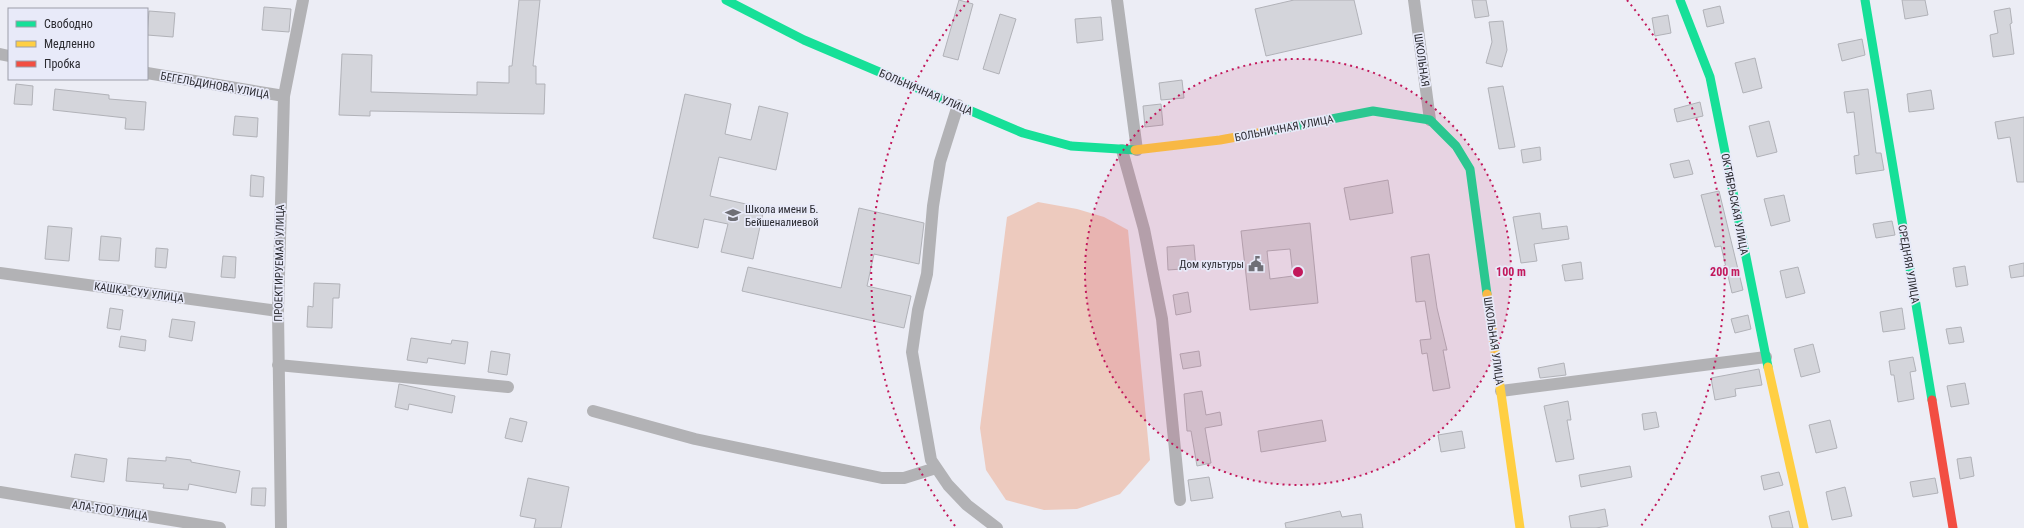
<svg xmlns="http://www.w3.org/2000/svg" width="2024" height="528" viewBox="0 0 2024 528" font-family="'Roboto Condensed',sans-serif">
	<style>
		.green { fill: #edcabe }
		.building { fill: #d4d5db; stroke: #b1b2b8; fill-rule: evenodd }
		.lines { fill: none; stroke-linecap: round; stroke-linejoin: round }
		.street { stroke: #b2b2b5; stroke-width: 12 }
		.fast { stroke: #16e098; stroke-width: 9 }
		.slow { stroke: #ffcf43; stroke-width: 9 }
		.jam { stroke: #f24e42; stroke-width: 9 }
		.ring { fill: none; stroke: #c2185b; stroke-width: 2; stroke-dasharray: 2 4 }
		.labels { text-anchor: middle; stroke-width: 3.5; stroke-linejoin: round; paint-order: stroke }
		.street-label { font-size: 11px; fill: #2b2b31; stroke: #e8eaf9 }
		.poi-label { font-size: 11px; fill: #2b2b31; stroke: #e8eaf9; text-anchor: start }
		.centre { fill: #c2185b; stroke: #e8eaf9; stroke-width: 2 }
		.ring-label { font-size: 12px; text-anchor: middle; font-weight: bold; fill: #c2185b; stroke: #e8eaf9; stroke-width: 3.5; stroke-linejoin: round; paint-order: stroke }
	</style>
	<rect width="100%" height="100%" fill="#ecedf5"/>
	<path class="green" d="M1038,202l39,7 27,8 24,13 22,230 -30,34 -43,15 -33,1 -38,-10 -20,-30 -6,-42 27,-211z"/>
	<path class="building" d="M519,0h21l-7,66h3v18h9l-1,30 -174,-3v5l-31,-1 3,-61 30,1 -1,37 106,3v-13l32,1v-17h3z
		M959,0l14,4 -15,56 -15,-4z
		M1294,0h60l8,34 -96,22 -11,-47z
		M1472,0h14l3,16 -14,2z
		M1902,0h23l3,15 -23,4z
		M1720,6l4,17 -17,4 -4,-17z
		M264,7l27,2 -2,23 -27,-2z
		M2010,8l2,15 -2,1 4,30 -21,3 -3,-22 8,-2 -4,-22z
		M149,11l26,2 -2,24 -26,-2z
		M1000,14l16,5 -17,55 -16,-5z
		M1668,15l3,18 -16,3 -3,-18z
		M1101,17l2,23 -26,3 -2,-24z
		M1503,21l4,29 -5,17 -16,-4 6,-21 -3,-20z
		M1862,39l3,16 -23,6 -4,-17z
		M1755,58l7,30 -19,5 -8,-30z
		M1182,80l2,18 -23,2 -2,-17z
		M16,84l17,2 -1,19 -18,-1z
		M1503,86l12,61 -16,2 -11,-61z
		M55,89l54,6v4l37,3 -2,28 -19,-1 1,-11 -73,-8z
		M1868,89l8,64h5l3,17 -28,4 -2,-18 5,-1 -5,-43 -7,1 -3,-21z
		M1931,90l3,19 -25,3 -2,-18z
		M685,94l46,10 -6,30 26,6 8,-34 29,7 -12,57 -57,-13 -9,39 54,12 -11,51 -32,-7 7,-28 -24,-5 -6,29 -45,-10z
		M1700,102l3,14 -26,6 -3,-13z
		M1161,104l2,21 -18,2 -2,-21z
		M235,116l23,2 -1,19 -24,-2z
		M2024,117v65h-7l-7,-45 -12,2 -3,-17z
		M1769,121l8,31 -20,5 -8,-31z
		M1540,147l1,13 -18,3 -2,-13z
		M1689,160l4,14 -19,4 -4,-14z
		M251,175l13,2 -1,20 -13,-1z
		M1388,180l5,33 -43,7 -6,-32z
		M1719,191l24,99 -11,3 -11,-47 -6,1 -14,-52z
		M1784,195l6,26 -19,5 -7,-27z
		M859,208l65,15 -5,41 -45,-10 -7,32 44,10 -7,32 -162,-37 6,-24 93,21z
		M1540,213l2,16 25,-3 2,13 -35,5 3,17 -16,2 -8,-46z
		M1892,221l3,14 -19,3 -3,-14z
		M1310,223l8,80 -68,7 -9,-79zM1290,249l3,27 -23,3 -3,-28z
		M48,226l24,2 -3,33 -24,-2z
		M101,236l20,2 -2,23 -20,-1z
		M1194,245l2,23 -28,2 -1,-23z
		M156,248l12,1 -2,19 -11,-1z
		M1429,254l8,54 10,42h-4l7,38 -17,3 -6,-38 -5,1 -2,-14 11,-1 -6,-38 -9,1 -5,-45z
		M223,256l13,1 -1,21 -14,-1z
		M1581,262l2,17 -18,2 -3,-16z
		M2024,263v13l-13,2 -2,-12z
		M1965,266l3,19 -12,2 -3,-19z
		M1798,267l7,26 -19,5 -6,-27z
		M314,283l26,1 -1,14h-6l-1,30 -25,-1 1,-21 5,1z
		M1188,292l3,20 -15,3 -3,-20z
		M110,308l13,2 -3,20 -13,-2z
		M1902,308l3,21 -22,3 -3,-20z
		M1748,315l3,14 -16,4 -4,-14z
		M172,319l23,3 -3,19 -23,-4z
		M1961,327l3,15 -15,2 -3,-15z
		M121,336l25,4 -1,11 -26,-4z
		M411,338l40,6 1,-4 16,2 -3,22 -37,-6 -1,5 -20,-3z
		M1813,344l7,28 -19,5 -7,-28z
		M491,351l19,3 -3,21 -19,-3z
		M1199,351l2,15 -18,3 -3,-15z
		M1913,357l3,14 -6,1 4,27 -16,3 -4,-27h-3l-2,-14z
		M1564,363l2,12 -26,3 -2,-10z
		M1759,369l3,16 -27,4 1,7 -21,4 -4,-22z
		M1965,383l4,21 -18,3 -4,-21z
		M399,384l56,12 -3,17 -43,-9 -1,6 -13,-3z
		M1202,391l4,24 14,-3 2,13 -17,3 6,35 -14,3 -6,-35h-4l-3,-37z
		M1568,401l3,19h-4l7,39 -18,3 -12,-56z
		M1656,412l3,15 -15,3 -2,-16z
		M510,418l17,4 -5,20 -17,-4z
		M1322,420l4,21 -65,11 -3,-21z
		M1830,420l7,28 -21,5 -7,-28z
		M1462,431l3,17 -24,4 -3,-17z
		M75,454l32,5 -3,23 -33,-5z
		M166,457l25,3v2l49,9 -4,22 -47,-9 -1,6 -25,-2 1,-4 -38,-3 2,-23 38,3z
		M1971,457l3,19 -14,3 -3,-20z
		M1630,466l2,11 -51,10 -2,-12z
		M1779,472l4,13 -19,5 -3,-14z
		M1209,477l4,21 -22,3 -3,-21z
		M528,478l41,9 -8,41h-27l2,-9 -16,-3z
		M1935,478l3,15 -25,4 -3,-15z
		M1845,487l7,29 -20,4 -6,-28z
		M252,488h14l-1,18 -14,-1z
		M1605,509l3,17 -12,2h-25l-2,-12z
		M1340,511l2,6 19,-3 2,14h-77l-1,-5z
		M1789,511l4,17h-21l-3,-12z"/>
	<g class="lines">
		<path class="street" d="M1117,0l20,150
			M1414,0l16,120
			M0,54l9,2
			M147,73l137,23
			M958,105l-18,57 -7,44 -6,68 -9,36 -6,42 19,108 17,25 19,20 30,23
			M1122,150l22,79 18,90 18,181
			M0,273l278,38
			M278,365l230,22
			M1501,391l265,-34
			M593,411l102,28 187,39h22l32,-10
			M0,492l220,36
			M281,528l-3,-217 6,-215 19,-96"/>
		<path class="fast" d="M726,0l78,40 219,93 48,13 64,4
			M1680,0l30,77 58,290
			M1865,0l67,400
			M1269,131l104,-20 57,9 26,26 14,23 17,125"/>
		<path class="slow" d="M1135,150l85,-10 49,-9
			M1487,294l33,234
			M1768,367l36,161"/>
		<path class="jam" d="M1932,400l21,128"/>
	</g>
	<circle cx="1298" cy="272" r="213" fill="#c2185b" fill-opacity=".12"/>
	<g class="ring">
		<circle cx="1298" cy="272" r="213"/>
		<path d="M955 526A427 427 0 0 1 969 0M1627 0A427 427 0 0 1 1641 526"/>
	</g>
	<defs>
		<symbol id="school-bare" viewBox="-9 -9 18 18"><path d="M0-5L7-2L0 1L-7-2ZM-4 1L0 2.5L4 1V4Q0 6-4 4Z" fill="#6f6f76" stroke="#e8eaf9" stroke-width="2.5" paint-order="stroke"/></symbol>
		<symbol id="civic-bare" viewBox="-9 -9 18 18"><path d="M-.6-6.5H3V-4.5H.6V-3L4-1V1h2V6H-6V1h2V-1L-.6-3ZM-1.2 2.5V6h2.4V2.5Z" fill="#6f6f76" stroke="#e8eaf9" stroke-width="2.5" paint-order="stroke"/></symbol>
	</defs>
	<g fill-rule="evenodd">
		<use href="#school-bare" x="722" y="204" width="22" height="22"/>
		<use href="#civic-bare" x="1245" y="253" width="22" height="22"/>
	</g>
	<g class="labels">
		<g class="street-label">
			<text transform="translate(1422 60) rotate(82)" y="4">ШКОЛЬНАЯ</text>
			<text transform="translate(215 85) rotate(10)" y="4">БЕГЕЛЬДИНОВА УЛИЦА</text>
			<text transform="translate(926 92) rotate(23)" y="4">БОЛЬНИЧНАЯ УЛИЦА</text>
			<text transform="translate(1284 128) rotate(-11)" y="4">БОЛЬНИЧНАЯ УЛИЦА</text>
			<text transform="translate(1735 204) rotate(79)" y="4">ОКТЯБРЬСКАЯ УЛИЦА</text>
			<text transform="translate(279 263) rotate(-89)" y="4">ПРОЕКТИРУЕМАЯ УЛИЦА</text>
			<text transform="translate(1909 264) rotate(80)" y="4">СРЕДНЯЯ УЛИЦА</text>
			<text transform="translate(139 292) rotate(8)" y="4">КАШКА-СУУ УЛИЦА</text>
			<text transform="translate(1494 341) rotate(82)" y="4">ШКОЛЬНАЯ УЛИЦА</text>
			<text transform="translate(110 510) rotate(9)" y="4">АЛА-ТОО УЛИЦА</text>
		</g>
		<g class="poi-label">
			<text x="745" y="213">Школа имени Б.<tspan x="745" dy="13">Бейшеналиевой</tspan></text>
			<text x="1244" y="268" text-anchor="end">Дом культуры</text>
		</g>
	</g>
	<circle cx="1298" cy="272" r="6" class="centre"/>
	<g class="ring-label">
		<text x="1511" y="276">100 m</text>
		<text x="1725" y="276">200 m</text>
	</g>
	<rect x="8" y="8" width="140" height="72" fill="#e8eaf9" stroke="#9c9ea9"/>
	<rect x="16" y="21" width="20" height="6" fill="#16e098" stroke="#9c9ea9"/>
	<text x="44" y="28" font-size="12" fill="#2b2b31">Свободно</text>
	<rect x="16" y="41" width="20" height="6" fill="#ffcf43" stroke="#9c9ea9"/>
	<text x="44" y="48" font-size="12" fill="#2b2b31">Медленно</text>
	<rect x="16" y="61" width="20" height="6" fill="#f24e42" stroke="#9c9ea9"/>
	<text x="44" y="68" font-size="12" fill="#2b2b31">Пробка</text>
</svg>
